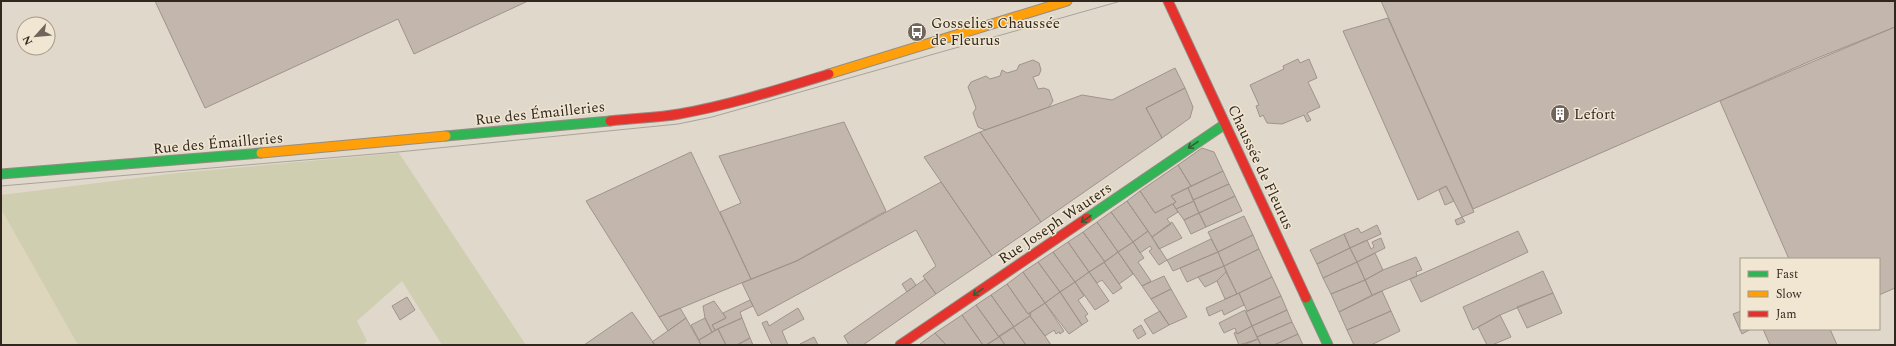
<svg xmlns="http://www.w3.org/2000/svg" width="1896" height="346" viewBox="0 0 1896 346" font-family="Spectral,serif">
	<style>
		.farmland { fill: #ded5bd }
		.green { fill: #d0ceb0 }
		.building { fill: #c3b7ad; stroke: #9f948b }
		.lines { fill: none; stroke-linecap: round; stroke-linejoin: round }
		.fast-casing { stroke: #958d84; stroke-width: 11 }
		.slow-casing { stroke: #958d84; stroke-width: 11 }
		.jam-casing { stroke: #958d84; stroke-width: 11 }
		.fast { stroke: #30b455; stroke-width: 9 }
		.slow { stroke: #ff9f0a; stroke-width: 9 }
		.jam { stroke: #e5322d; stroke-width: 9 }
		.tram { stroke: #a8a39c; stroke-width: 1 }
		.oneway { stroke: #315f35 }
		.labels { text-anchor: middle; stroke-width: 3; stroke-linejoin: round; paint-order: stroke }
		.poi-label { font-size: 15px; fill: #32271f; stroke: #f0e6d2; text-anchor: start }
		.street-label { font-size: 15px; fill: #32271f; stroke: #f0e6d2 }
	</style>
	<rect width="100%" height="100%" fill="#e0d8cb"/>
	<path class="farmland" d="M1,209l77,136h-77z"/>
	<path class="green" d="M399,153l127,192h-84l-40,-64 -45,40 10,20 -4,4h-285l-77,-136v-14l176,-22z"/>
	<path class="building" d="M155,1h373l-114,53 -16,-35 -193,89z
		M1381,1h514v26l-80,32 -342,150z
		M1388,18l86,194 -12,5 -16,-31 -28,14 -75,-169z
		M1895,27v261l-16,7v-36h-90l-69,-158z
		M1298,59l2,4 9,-4 8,19 -9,4 12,25 -13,6 4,7 -4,2 -3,-7 -22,9 -15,-1 -4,-8 -3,2 -4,-11 3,-1 -9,-20 34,-16 -1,-3z
		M1033,60l6,3 2,7 -2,5 -6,2 5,12 6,-1 5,2 4,11 -4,6 -64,23 -7,-3 -5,-14 3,-5 -8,-21 3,-5 15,-6 4,3 10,-3 2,-6 5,3 10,-3 2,-5z
		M1175,68l10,20 -39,20 16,30 -121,84 -61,-90 102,-37 30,5z
		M1185,88l8,19 -3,11 -28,20 -16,-30z
		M844,122l42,89 -90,50 -45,18 -31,-67 21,-9 -22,-47z
		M980,132l61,90 -49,34 -68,-99z
		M1202,148l12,4 9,19 -32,15 -13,-21z
		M691,152l60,127 -92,38 -73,-116z
		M1178,165l13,21 -20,10 5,6 -21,11 -15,-22z
		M1223,171l6,13 -36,16 -5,-12z
		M941,182l51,74 -56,38 -13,-18 13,-10 -20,-36 -158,86 -16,-33 55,-22z
		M1229,184l6,12 -36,17 -6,-13z
		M1446,186l8,15 -9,4 -6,-15z
		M1188,188l6,13 -18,8 -3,-5 3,-2 -5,-6z
		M1140,191l15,22 18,-9 5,8 -11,7 4,5 -19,13 -25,-36z
		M1235,196l7,15 -36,16 -7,-14z
		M1127,201l21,30 -15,11 -22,-30z
		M1194,201l5,12 -15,7 -8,-11z
		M1111,212l22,30 -15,10 -21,-30z
		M1199,213l7,14 -15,7 -7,-14z
		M1244,216l9,19 -35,17 -10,-20z
		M1462,217l3,5 -8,3 -2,-5z
		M1097,222l21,30 -13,10 -22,-30z
		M1172,222l10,16 -23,11 -7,-12z
		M1377,225l4,9 -31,14 -6,-14 14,-6 3,5z
		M1148,231l19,29 -8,5 -10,-14 3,-2 -2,-3 -10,7 -7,-11z
		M1518,231l10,21 -107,50 -11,-23z
		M1083,232l22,30 -16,10 -21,-30z
		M1344,234l6,14 -33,16 -7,-14z
		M1253,235l6,14 -35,17 -6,-14z
		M1381,238l4,10 -28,14 -7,-14 17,-8 4,9 3,-2 -2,-5z
		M1211,239l7,13 -45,19 -6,-11z
		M1068,242l21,30 -14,10 -22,-30z
		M1133,242l11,16 -6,4 13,19 -9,5 -24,-34z
		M1350,248l7,14 -34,16 -6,-14z
		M1259,249l13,28 -35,17 -13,-28z
		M1053,252l22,30 -15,10 -22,-30z
		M1118,252l15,22 -14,10 -15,-22z
		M1218,252l6,14 -37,16 -7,-14z
		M1375,253l8,17 -18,10 -8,-18z
		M1416,257l6,13 -6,2 1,4 -45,19 -7,-15 18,-10z
		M1038,262l22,30 -15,11 -22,-31z
		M1104,262l18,26 -9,6 -11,-14 -5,3 -8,-11z
		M1357,262l8,18 -34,14 -8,-16z
		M1224,266l2,6 -9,9 -12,6 -7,-10z
		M1543,271l10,22 -53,22 -27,15 -10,-23z
		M1023,272l22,31 -17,11 -21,-30z
		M1089,272l20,29 -14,9 -20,-28z
		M1226,272l11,22 -12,5 -8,-18z
		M1164,276l7,13 -20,10 -9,-13z
		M1272,277l9,19 -34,15 -8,-18z
		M911,278l5,7 -9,7 -5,-8z
		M925,279l11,15 -73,51h-14l-5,-9z
		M1365,280l7,15 -33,17 -8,-18z
		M1075,282l9,14 -6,4 10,14 -3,2 3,5 -6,4 -22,-33z
		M1007,284l21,30 2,-1 1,2 -17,12 -23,-32z
		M1171,289l16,28 -18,8 -18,-26z
		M1382,291l9,20 -44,19 -8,-18z
		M1060,292l22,33 -13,9 -24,-31z
		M1239,293l5,12 -20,10 -2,-5 -13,6 -3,-8z
		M1553,293l9,20 -35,15 -10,-21z
		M991,295l23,32 -15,10 -23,-32z
		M1281,296l6,14 -35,16 -6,-14z
		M407,297l8,13 -15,10 -8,-14z
		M750,300l3,6 -13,6 2,6 -27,12 -3,-5 14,-7 -3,-5z
		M714,301l12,17 -14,7 3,5 -3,2 -7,-14 -2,-12z
		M1045,303l19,28 -4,3 -1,-2 -3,2 -2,-4 -9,6 -15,-20v-3z
		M976,305l23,32 -13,8h-3l-21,-30z
		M680,308l6,10 -18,13 -9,-14z
		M798,308l6,11 -22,12 6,14h-16l-10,-22 5,-2 2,5z
		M1245,310l7,16 -15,8 -2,-6 -11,5 -5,-10z
		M1287,310l5,12 -35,15 -5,-11z
		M1160,311l9,14 -16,9 -9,-14z
		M1391,311l9,20 -29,14h-17l-7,-15z
		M1741,311v18h10l-9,5 -9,-20z
		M632,312l23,33h-71z
		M962,315l21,30h-37l-11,-12z
		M1500,315l11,22 -19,8h-5l-9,-18z
		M1030,316l15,20 6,9h-25l-13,-18z
		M686,318l15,27h-46l-3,-3z
		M705,318l7,14 -13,8 -8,-15z
		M742,318l8,20 -13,7h-11l-8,-16z
		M1292,322l6,12 -24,11h-13l-4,-8z
		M1141,325l5,9 -8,5 -5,-9z
		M1252,326l6,13 -19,6 -5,-12 2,-1 1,2z
		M1013,327l5,7 8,11h-21l-6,-9z
		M718,329l8,16h-25l-2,-5z
		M1763,329h67l7,16h-67z
		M935,333l11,12h-26v-1z
		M1298,334l5,11h-29z
		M999,336l6,9h-19l13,-8z
		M814,337l4,8h-17l-1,-1z
		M750,338l3,7h-16z
		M1258,339l3,6h-18z"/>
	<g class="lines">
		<defs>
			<path id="fast" d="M446,136l164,-15
				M1,174l260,-21
				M1087,218l138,-94
				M1306,298l22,47"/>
			<path id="slow" d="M829,74l238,-73
				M261,153l185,-17"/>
			<path id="jam" d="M1168,1l138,297
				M610,121c23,-3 47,-3 69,-7 51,-9 101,-25 150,-40
				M900,345l187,-127"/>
		</defs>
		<use href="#fast" class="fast-casing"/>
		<use href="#slow" class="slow-casing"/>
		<use href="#jam" class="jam-casing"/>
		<use href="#fast" class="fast"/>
		<use href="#slow" class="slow"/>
		<use href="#jam" class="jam"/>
		<path class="tram" d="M1,186l397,-34 280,-28 34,-7 409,-116"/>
	</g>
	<defs><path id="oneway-shaft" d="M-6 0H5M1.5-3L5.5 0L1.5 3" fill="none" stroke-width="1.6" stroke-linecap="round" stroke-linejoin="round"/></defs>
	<g class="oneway">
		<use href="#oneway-shaft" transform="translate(1193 145) rotate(146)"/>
		<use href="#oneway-shaft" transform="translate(1086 219) rotate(146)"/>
		<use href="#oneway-shaft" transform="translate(978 292) rotate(146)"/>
	</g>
	<defs>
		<symbol id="bus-disc" viewBox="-11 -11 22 22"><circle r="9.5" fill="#6f655b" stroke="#f0e6d2"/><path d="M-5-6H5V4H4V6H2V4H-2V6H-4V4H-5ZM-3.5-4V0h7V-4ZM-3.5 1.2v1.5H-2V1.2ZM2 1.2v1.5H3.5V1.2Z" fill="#fff"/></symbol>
		<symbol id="building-disc" viewBox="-11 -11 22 22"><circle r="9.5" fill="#6f655b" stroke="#f0e6d2"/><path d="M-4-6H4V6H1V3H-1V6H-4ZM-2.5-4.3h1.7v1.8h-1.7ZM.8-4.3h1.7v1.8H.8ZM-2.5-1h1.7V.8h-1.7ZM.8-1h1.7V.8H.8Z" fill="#fff"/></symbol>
	</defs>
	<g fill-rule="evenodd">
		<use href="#bus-disc" x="906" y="21" width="22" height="22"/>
		<use href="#building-disc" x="1549" y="103" width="22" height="22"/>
	</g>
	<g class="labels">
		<g class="poi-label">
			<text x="931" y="28">Gosselies Chaussée<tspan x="931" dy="17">de Fleurus</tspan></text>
			<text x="1574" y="119">Lefort</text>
		</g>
		<g class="street-label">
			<text transform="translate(540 113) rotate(-6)" y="5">Rue des Émailleries</text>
			<text transform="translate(218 143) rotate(-5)" y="5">Rue des Émailleries</text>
			<text transform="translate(1261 167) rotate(65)" y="5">Chaussée de Fleurus</text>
			<text transform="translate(1055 223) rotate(-34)" y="5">Rue Joseph Wauters</text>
		</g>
	</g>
	<rect width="1896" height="346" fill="none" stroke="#32271f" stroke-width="4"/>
	<rect x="1740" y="258" width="140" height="72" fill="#f0e6d2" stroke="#a49a8a"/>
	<rect x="1748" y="271" width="20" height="6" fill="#30b455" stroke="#a49a8a"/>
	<text x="1776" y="278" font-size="12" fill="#32271f">Fast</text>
	<rect x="1748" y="291" width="20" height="6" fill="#ff9f0a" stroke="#a49a8a"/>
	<text x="1776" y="298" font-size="12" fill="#32271f">Slow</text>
	<rect x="1748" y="311" width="20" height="6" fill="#e5322d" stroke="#a49a8a"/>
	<text x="1776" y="318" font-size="12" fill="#32271f">Jam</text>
	<g transform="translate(36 36) rotate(243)"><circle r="19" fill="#f0e6d2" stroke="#a49a8a"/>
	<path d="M0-3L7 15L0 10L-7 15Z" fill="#6f655b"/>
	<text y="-6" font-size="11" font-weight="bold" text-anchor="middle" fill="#32271f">N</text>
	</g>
</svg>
